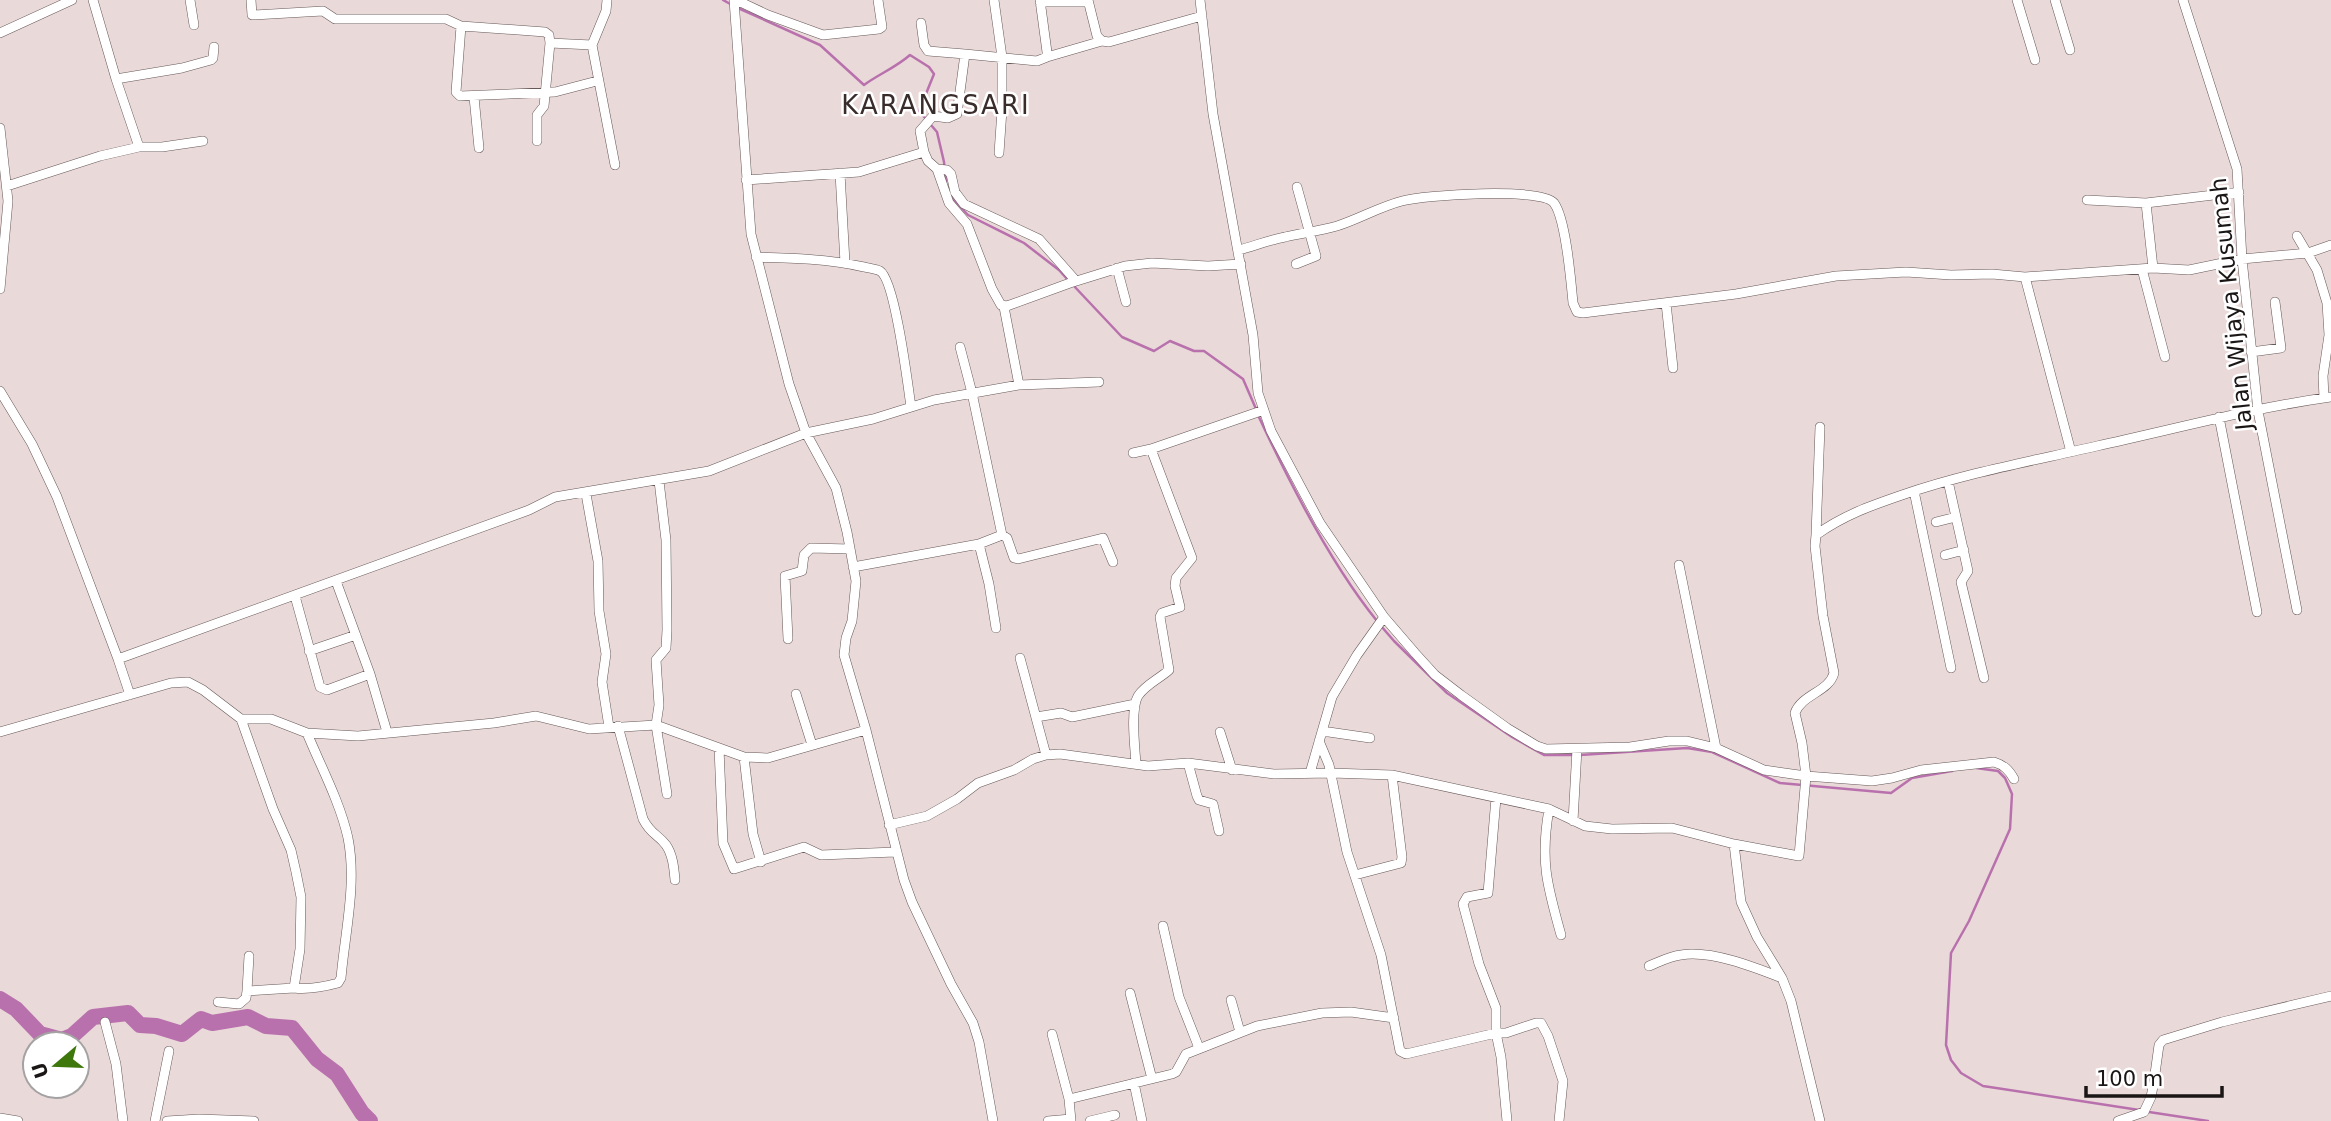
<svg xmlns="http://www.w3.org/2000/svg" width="2331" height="1121" viewBox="0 0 2331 1121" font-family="'DejaVu Sans',sans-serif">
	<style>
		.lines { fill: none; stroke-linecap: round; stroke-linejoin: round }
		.stream { stroke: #b971ad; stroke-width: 2.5 }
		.river { stroke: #b971ad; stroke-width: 16 }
		.minor-casing { stroke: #675858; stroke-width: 10 }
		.minor { stroke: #fff; stroke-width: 9 }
		.labels { text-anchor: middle; stroke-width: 5; stroke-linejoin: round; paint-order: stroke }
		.street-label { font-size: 23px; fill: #1b1616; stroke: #fff }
		.quarter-label { font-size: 26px; letter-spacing: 2px; fill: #392d2c; stroke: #fff }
	</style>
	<rect width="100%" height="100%" fill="#ead9d9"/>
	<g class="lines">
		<path class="stream" d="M723,0l9,5
			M738,8l82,37 44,40c15,-11 31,-17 46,-30l19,12 5,7 -15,37 18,21 7,30 2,20
			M952,198l16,17 56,28 35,27 9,10
			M1073,285l49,52 32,14 16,-10 24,10h10l39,28 13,30
			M1258,415c31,67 72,148 119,206
			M1381,626l13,15 53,52 65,44 32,18h29
			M1580,755l107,-7 25,4 68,31 111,10 21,-15 40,-7
			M1976,768l22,3 7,7 7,16 -2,35 -41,92 -18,32 -5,92 5,15 10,13 22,13 156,24
			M2149,1112l59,9"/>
		<path class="river" d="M0,999l16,10 24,25 22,6 10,-4 21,-19 35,-4 12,12 16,1 26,8 19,-15 11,4 36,-6 18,9 26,2 25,31 20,15 25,39 8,8"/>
		<defs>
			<path id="minor" d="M93,0l23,79 23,68
				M190,0l4,25
				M251,0l1,15 71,-4 12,8h111l15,7 84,6 4,3 1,8 42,2
				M607,0l-1,11 -14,34 23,120
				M734,0l17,234 38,150 17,49 30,55 11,44 9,49 -4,40 -6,17 -2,17 22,75 38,150 8,22 39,82 22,39 6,19 14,79
				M736,0l32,15 55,20 56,-6 3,-2 -4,-27
				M994,0l8,57v53l-3,43
				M1088,0l9,36 5,5 7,1 93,-26
				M1200,0l13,114 40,221 5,58 13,38 49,92 64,94 31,36 20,22 26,20 46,33 30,18 9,3 84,-2 39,-6h18l29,7 48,22 42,6 66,5 20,-3 29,-8 73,-8c10,3 15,8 20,17
				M2017,0l18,60
				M2055,0l15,50
				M2183,0l54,169 5,90 16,152 39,199
				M1040,2h48
				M921,23l3,22 4,6 37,3 -8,60 -9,4 -15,-2 -13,15 4,21 4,9 9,8 12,34 18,21 25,65 9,16 6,1 63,-23 55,-17 27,-3 56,3 33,-2
				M461,26l-5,66 4,4 95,-4 42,-11
				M0,33l72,-33
				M965,54l72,7 10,-4v-5l-7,-52
				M1047,57l55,-16
				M116,79l66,-11 29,-8 2,-2 1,-11
				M474,97l5,51
				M0,128l8,73 -8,88
				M537,141v-26l7,-9 6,-63
				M937,169l10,1 4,4 4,18 9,12 75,35 37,42
				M840,173l5,90
				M746,180l113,-8 65,-20
				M7,186l93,-30 39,-9h23l41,-6
				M2087,200l59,3 7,65
				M2146,203l93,-11
				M2297,236l20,34 10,33 2,32 -6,41 1,22
				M1239,250c15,-4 30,-10 46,-13 17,-4 35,-6 52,-11 22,-7 42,-19 65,-25 22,-6 139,-14 152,2 12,16 17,79 19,100l4,9 6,1 153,-19 100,-18 70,-4 45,3 41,-1 33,3 128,-9 36,2 53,-11 66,-6 23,-8
				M756,257c37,1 72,2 108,10 4,1 12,2 16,4 15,9 28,115 31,136
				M1296,264l20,-8 -19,-69
				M1117,268l9,34
				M2142,269l23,88
				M2025,277l46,175
				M1666,303l7,65
				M1004,307l15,78
				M2251,352l30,-4 -6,-46
				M0,391l32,53 25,53 61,162 12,36
				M2219,417l38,195
				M1133,453l18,-4 113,-39
				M659,481l7,59 1,90 -1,18 -10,12 3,45 -3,20 11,69
				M1948,481l20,90 -7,11 23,96
				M1914,491l37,177
				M586,494l12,67 1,50 7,43 -4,28 7,45
				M1936,522l20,-5
				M1002,535l5,3 7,20 4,1 85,-21 10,24
				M1816,535l4,-108
				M979,544l10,40 7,44
				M1945,555l19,-5
				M1679,565l37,183
				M853,567l126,-23 23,-9 -30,-142 -12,-46
				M336,581l34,93 17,58
				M295,596l25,91 7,3 43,-16
				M788,639l-3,-63 17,-5 2,-16 7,-7 39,1
				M309,651l47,-16
				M1020,658l26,97
				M118,659l411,-149 26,-13 154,-26 97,-38 67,-14 61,-19 85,-15 80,-3
				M796,694l16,51
				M1036,717l25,-4 11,4 63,-13
				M618,726l25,93c8,16 15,15 23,26 7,10 8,24 9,35
				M1322,731l48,7
				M0,732l171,-49 17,-1 15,8 38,29h30l36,14 51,3 136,-13 42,-7 53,13 67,-4 88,32 24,1 98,-28
				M1220,732l12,38
				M1319,741l10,24 18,87 34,103 19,96 6,3 90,-21h10l30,-10h5l7,13 15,45 -4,40
				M719,748l4,95 11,26 70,-22 17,8 74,-3
				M744,757l9,77 8,28
				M1188,763l9,33 2,4 14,4 6,27
				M1136,764c-1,-16 -6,-55 2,-68 7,-11 21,-17 31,-26l-9,-53 2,-4 18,-6 -5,-21 1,-8 16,-20 -41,-109
				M1310,773l22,-76 25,-42 27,-38
				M1496,798l-8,95 -21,4 -4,7 16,60 17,44v25l5,24 6,64
				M1549,809c-9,52 -2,76 12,126
				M1573,821l4,-72
				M889,825l38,-9 30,-17 21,-16 36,-13 19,-11 13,-4 14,-1 88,12 40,-3 86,11 57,-1 61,2 157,34 36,17 27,3 60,-1 62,16 65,12 7,-80 -4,-33 -7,-30c7,-19 34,-21 39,-40l-11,-57 -8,-70 1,-11c28,-20 54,-29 86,-40 64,-22 130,-34 195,-49 78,-17 155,-38 234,-49
				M1734,844l7,58 16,35 25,41 9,23 29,120
				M1355,875l46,-12 1,-6 -10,-82
				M1163,926l16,71 20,51
				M1649,966c10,-4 21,-10 32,-11 30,-5 73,12 101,23
				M294,988c15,2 29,-1 44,-5l3,-5c4,-46 16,-94 7,-140 -8,-36 -27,-71 -41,-105
				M247,991l2,-35
				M1130,993l22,86
				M1231,1000l9,32
				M218,1002l21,2 7,-6 1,-7 47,-3 6,-39 1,-52 -5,-25 -5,-22 -18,-41 -32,-90
				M105,1022l11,42 7,57
				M1052,1034l17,65
				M1134,1083l8,38
				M0,1118l18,3
				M155,1121l14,-70
				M167,1121l32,-2 55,2
				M1048,1121l23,-2
				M1071,1121l-2,-22 103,-25 4,-2 10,-18 71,-28 65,-13 29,-1 43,6
				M1090,1121l25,-6
				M2118,1121l26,-9 7,-15 3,-16 5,-36 4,-5 59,-18 109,-26"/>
		</defs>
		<use href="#minor" class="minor-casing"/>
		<use href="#minor" class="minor"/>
	</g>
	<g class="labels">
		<g class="street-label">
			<text transform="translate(2231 304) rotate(-96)" y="8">Jalan Wijaya Kusumah</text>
		</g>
		<g class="quarter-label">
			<text x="936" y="114">KARANGSARI</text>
		</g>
	</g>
	<g transform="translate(56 1065) rotate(251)"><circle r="33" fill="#ffffff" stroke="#a4a2a2" stroke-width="2"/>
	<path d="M0-5L12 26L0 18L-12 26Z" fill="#3e770c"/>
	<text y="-10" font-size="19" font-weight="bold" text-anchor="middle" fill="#1b1616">U</text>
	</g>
	<path d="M2086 1086v10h136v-10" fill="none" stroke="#1b1616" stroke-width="3.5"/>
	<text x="2096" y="1086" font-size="21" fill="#1b1616" stroke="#ffffff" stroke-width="5" paint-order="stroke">100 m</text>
</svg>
